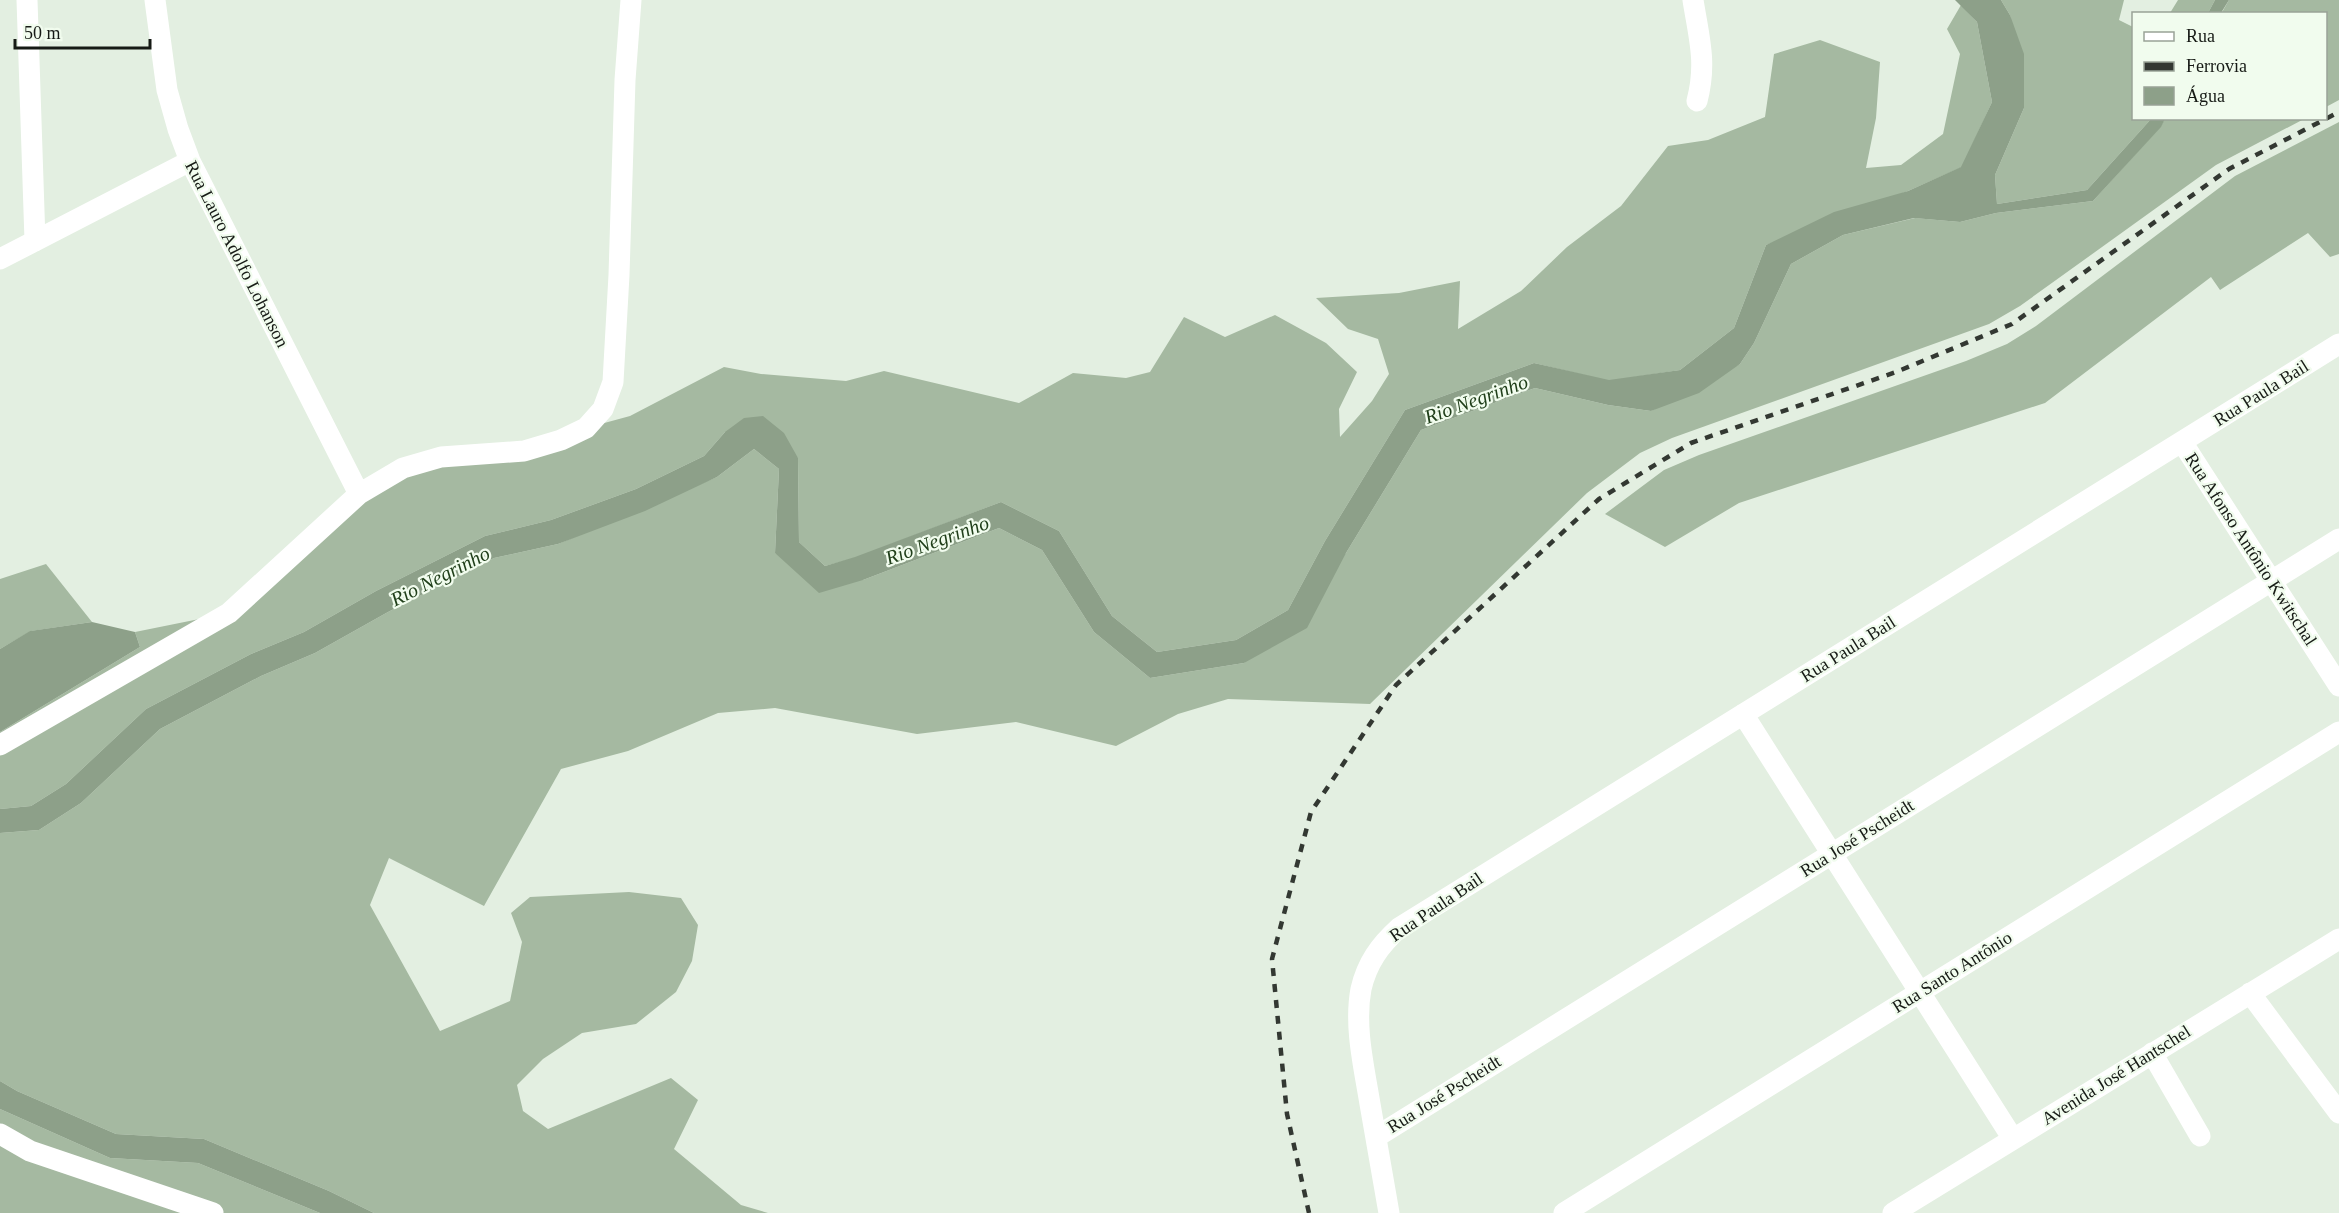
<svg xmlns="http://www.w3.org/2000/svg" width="2339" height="1213" viewBox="0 0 2339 1213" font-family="Georgia,serif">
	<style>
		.forest { fill: #a5b9a1 }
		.water { fill: #8da089 }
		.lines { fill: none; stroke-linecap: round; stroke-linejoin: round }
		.street { stroke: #fff; stroke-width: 21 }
		.rail { stroke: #333832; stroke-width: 4.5; stroke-dasharray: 8 8; stroke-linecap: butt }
		.labels { text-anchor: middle; stroke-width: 4.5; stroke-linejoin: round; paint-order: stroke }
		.street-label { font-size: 18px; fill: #161a15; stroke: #f1fcee }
		.water-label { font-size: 20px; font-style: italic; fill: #203f1a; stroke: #f1fcee }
	</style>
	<rect width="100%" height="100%" fill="#e3efe1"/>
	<path class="forest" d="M2001,0h123l-5,20 14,7 1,91 17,1 -64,71 -90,14 -2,-29 29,-67 -14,-93z
		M2178,0h37l-7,13h-38z
		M2229,0h110v100l-13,7v-93h-105z
		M1961,5l16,17 15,80 -30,65 -54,24 -142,54 -32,83 -54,42 -71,11 -75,-18 -129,47 -80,131 -37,69 -52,30 -79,12 -45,-36 -53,-85 -58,-29 -146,56 -30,8 -26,-24 -1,-84 -73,-26 -21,24 -68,33 -85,31 -66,16 -109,55 -72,41 -53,22 -105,55 -80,75 -35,22 -31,3v-77l140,-85 -5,-15 94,-19 174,-145 183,-40 44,-12 94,-49 37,7 85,7 38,-10 135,32 54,-30 53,5 24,-6 34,-55 41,20 50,-22 51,28 31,29 -18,37 1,28 32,-36 17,-27 -11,-35 -30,-10 -32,-31 83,-5 61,-12 -2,48 63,-38 46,-44 54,-41 47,-60 40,-6 57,-23 9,-63 46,-14 60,22 -4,56 -10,50 35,-3 42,-31 17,-80 -13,-25z
		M2165,119h139l-88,46 -196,141 -31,18 -317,114 -32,15 -53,40 -217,211 -142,-5 -50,15 -62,32 -100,-24 -99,12 -142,-26 -57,5 -90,38 -67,18 -77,137 -95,-48 -19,47 70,126 70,-30 12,-59 -11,-29 19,-16 99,-5 52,6 17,27 -6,36 -16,31 -40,32 -54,9 -39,26 -26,26 6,26 25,18 123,-51 27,22 -24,49 67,56 27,8h-394l-45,-22 -125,-52 -88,-5 -99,-43 -17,-10v-248l39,-3 42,-27 79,-74 101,-53 54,-23 73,-41 106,-54 64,-14 159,-67 37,-28 25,20 -4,84 88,27 136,-52 43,22 52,82 56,46 94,-15 102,-110 75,-123 114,-42 73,17 43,6 89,-47 14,-21 37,-79 52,-29 72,-17 45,4 36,-9 97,-12 67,-74z
		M2339,122v132l-9,3 -22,-24 -88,57 -9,-13 -166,126 -306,100 -74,44 -60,-33 59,-44 35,-15 267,-94 41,-17 29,-18 199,-150z
		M46,564l46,58 -61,9 -31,18v-70z
		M0,1109l110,49 88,5 122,50h-320z"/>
	<path class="water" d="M1955,0h46l9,15 14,39v54l-29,67 2,29 90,-14 64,-71h14l-4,8 -68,74 -97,12 -36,9 -46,-4 -71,17 -52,29 -37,79 -14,21 -41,29 -48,18 -43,-6 -73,-17 -114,42 -75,123 -39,75 -63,35 -94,15 -56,-46 -52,-82 -43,-22 -136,52 -44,13 -44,-40 4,-84 -25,-20 -37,28 -72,34 -87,33 -64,14 -106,54 -73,41 -54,23 -101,53 -79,74 -42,27 -39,3v-24l31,-3 35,-22 80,-75 105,-55 53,-22 72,-41 109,-55 66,-16 85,-31 68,-33 21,-24 19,-14 19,-2 21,17 14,25 1,84 26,24 30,-9 146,-55 58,29 53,85 45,36 79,-12 52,-30 37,-69 80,-131 129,-47 75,17 71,-10 54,-42 32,-83 68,-33 74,-21 53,-24 31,-65 -15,-80z
		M2215,0h14l-8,13h-13z
		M92,622l43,10 5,15 -140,85v-83l30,-18z
		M0,1081l17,10 99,43 88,5 125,52 45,22h-54l-122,-50 -88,-5 -110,-49z"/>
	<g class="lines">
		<path class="street" d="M27,0l8,241
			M155,0l12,90 11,39 12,32 169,333
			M1693,0c6,38 14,63 4,101
			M0,259l190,-98
			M2182,442l157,244
			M1743,714l270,425
			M0,745l229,-132 130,-119 44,-26 38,-11 83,-6 37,-11 25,-12 17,-19 10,-27 6,-107 6,-195 6,-80
			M2250,993l89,120
			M2152,1053l48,83
			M0,1134l30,17 183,62
			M1376,1137l963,-598
			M1389,1213c-6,-36 -13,-73 -19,-109 -6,-37 -16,-78 -9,-115 6,-26 19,-44 38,-61l940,-584
			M1564,1213l775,-481
			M1893,1213l446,-274"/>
		<path class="rail" d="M1309,1213l-22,-99 -15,-155 39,-147 85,-127 203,-186 92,-56 205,-71 116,-48 217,-155 110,-57"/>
	</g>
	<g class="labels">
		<g class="street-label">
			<text transform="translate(237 254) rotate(63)" y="6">Rua Lauro Adolfo Lohanson</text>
			<text transform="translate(2261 393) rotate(-32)" y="6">Rua Paula Bail</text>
			<text transform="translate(2251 549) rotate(57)" y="6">Rua Afonso Antônio Kwitschal</text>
			<text transform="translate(1848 649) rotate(-32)" y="6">Rua Paula Bail</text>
			<text transform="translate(1857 838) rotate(-32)" y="6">Rua José Pscheidt</text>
			<text transform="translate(1436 907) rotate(-34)" y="6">Rua Paula Bail</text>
			<text transform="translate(1952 972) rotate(-32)" y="6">Rua Santo Antônio</text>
			<text transform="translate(2116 1075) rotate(-32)" y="6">Avenida José Hantschel</text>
			<text transform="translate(1444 1094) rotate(-32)" y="6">Rua José Pscheidt</text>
		</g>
		<g class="water-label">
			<text transform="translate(1476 399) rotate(-20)" y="7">Rio Negrinho</text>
			<text transform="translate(937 540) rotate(-20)" y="7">Rio Negrinho</text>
			<text transform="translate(440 576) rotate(-27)" y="7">Rio Negrinho</text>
		</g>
	</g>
	<rect x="2132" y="12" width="195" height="108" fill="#f1fcee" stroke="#99a297" stroke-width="1.5"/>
	<rect x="2144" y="32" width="30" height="9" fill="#ffffff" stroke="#99a297" stroke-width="1.5"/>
	<text x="2186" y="42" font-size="18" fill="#161a15">Rua</text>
	<rect x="2144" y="62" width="30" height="9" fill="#333832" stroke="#99a297" stroke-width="1.5"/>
	<text x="2186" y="72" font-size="18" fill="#161a15">Ferrovia</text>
	<rect x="2144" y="87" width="30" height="18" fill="#8da089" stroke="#99a297" stroke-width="1.5"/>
	<text x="2186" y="102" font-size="18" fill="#161a15">Água</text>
	<path d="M15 39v9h135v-9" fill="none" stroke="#161a15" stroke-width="3"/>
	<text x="24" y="39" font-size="18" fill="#161a15" stroke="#f1fcee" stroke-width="4.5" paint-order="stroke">50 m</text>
</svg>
